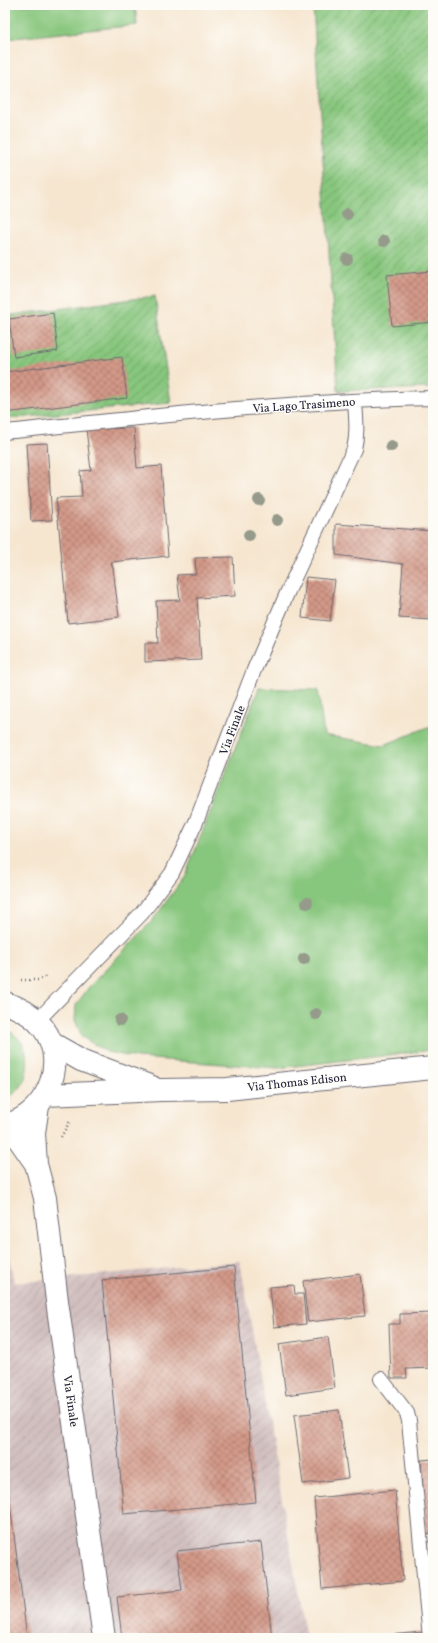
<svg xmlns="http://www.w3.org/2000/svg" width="438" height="1643" viewBox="0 0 438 1643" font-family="Vollkorn,serif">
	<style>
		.industrial { fill: url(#industrial-furrows) }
		.grass { fill: #87c67d; stroke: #54745c }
		.garden { fill: url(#garden-furrows); stroke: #54745c }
		.building { fill: url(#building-cross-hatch) }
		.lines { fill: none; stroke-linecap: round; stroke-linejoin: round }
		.lane-casing { stroke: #6c676f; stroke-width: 16 }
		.street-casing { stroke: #6c676f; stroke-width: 24 }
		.secondary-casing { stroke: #6c676f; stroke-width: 24 }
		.path { stroke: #6c676f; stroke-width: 2.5; stroke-dasharray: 1 3; stroke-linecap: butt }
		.lane { stroke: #fff; stroke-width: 14 }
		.street { stroke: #fff; stroke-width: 22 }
		.secondary { stroke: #fff; stroke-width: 22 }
		.tree { fill: #959a8b }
		.labels { text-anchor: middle; stroke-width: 3; stroke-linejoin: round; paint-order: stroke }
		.street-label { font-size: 12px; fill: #22223b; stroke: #fdfcf7 }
	</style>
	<defs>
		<pattern id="industrial-furrows" width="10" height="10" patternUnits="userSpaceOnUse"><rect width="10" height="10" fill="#d1bfbf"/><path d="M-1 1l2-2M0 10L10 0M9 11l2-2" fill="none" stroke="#b3a4a5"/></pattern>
		<pattern id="garden-furrows" width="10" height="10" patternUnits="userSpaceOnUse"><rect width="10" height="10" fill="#87c67d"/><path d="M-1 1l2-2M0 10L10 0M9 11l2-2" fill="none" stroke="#6ea068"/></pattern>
		<pattern id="building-cross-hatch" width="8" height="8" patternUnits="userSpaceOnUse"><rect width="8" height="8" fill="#d39988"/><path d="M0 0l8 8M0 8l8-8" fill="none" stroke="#ab7c70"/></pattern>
	</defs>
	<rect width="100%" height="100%" fill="#fdfcf7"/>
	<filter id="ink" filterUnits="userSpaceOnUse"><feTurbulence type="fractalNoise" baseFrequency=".025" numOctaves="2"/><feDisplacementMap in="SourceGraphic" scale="8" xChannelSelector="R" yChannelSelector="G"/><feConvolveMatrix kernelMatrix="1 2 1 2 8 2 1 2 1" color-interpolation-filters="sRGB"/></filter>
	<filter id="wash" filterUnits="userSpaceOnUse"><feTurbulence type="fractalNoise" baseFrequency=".012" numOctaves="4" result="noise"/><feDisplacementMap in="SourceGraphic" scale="16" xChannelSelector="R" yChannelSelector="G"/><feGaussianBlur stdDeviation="0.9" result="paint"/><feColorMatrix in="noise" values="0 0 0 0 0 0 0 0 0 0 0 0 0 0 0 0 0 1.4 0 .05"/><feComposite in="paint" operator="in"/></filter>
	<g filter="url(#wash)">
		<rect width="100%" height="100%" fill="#f6e6d0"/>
		<path class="industrial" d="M5,1233l9,50 226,-22 66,377h-301z"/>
		<path class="grass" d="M5,5h130l2,20 -132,14z
			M259,688l59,2 6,45 60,10 49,-20v325l-155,18 -141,-10 -30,-6 -25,-15 -7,-17 1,-15 13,-18 63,-66 33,-45z
			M5,1029c23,10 28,35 17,56 -3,5 -12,12 -17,15z"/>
		<path class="garden" d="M433,5v383l-95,3 -25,-385z
			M155,296l16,107 -166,16v-103z"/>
		<g id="blocks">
			<path class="building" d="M433,271v51l-41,4 -5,-51z
				M53,313l5,38 -44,6 -5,-38z
				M122,357l5,41 -122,15v-41z
				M134,428l3,40 24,-2 7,90 -57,6 2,6 6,49 -51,6 -12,-125 26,-1 -2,-26 11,-1 -5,-41z
				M47,443l5,77 -21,1 -5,-77z
				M336,524l97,7v89l-34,-2 4,-54 -67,-9z
				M233,557l2,39 -38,2 4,62 -56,2v-19h13l-2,-42 24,-1 -3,-25 19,-1 -1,-16z
				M306,577l29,3 -5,41 -28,-3z
				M234,1267l22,235 -132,12 -22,-234z
				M360,1274l5,42 -57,6 -5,-41z
				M294,1285l1,9h8l3,30 -32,3 -4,-40z
				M433,1313v55l-27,1 1,9h-16l-2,-54h11v-10z
				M328,1337l7,51 -49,7 -7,-51z
				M339,1410l9,68 -45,6 -9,-69z
				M433,1459v74l-7,1 -5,-74z
				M5,1472h1l21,166h-22z
				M395,1490l8,91 -81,8 -8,-91z
				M261,1542l11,96h-150l-5,-41 65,-7 -5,-39z
				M423,1632v6h-57v-1z"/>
		</g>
	</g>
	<g filter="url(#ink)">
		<use href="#blocks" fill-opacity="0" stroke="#6c676f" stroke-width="1"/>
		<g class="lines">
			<defs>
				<path id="lane" d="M5,432c142,-15 285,-31 428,-34
					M37,1021l105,-108 30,-40 24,-51 58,-152 34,-79 66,-142c4,-16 2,-31 1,-48
					M381,1379l26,34 2,8 21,217"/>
				<path id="street" d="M38,1106l-4,27 2,31 9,34 12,103 47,337
					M5,1131l13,7 18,26"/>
				<path id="secondary" d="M5,1003c12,4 23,9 32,18 35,34 13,94 -32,104
					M51,1043l30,17 71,27
					M46,1095l115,-5 66,-1 206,-21"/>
			</defs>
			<use href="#lane" class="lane-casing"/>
			<use href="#street" class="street-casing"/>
			<use href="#secondary" class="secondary-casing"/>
			<path class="path" d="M21,980h17l10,-3
				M61,1137l9,-16"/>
			<use href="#lane" class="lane"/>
			<use href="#street" class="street"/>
			<use href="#secondary" class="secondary"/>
		</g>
		<g class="tree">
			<circle cx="347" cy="214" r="6"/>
			<circle cx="384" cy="241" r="6"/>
			<circle cx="347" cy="259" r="6"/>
			<circle cx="391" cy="446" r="6"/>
			<circle cx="259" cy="500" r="6"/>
			<circle cx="277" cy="520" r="6"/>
			<circle cx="249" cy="535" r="6"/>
			<circle cx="307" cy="903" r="6"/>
			<circle cx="304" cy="959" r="6"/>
			<circle cx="316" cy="1014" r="6"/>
			<circle cx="120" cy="1020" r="6"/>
		</g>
	</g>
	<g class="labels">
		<g class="street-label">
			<text transform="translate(304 405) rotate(-4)" y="4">Via Lago Trasimeno</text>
			<text transform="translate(232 730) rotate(-69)" y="4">Via Finale</text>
			<text transform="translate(297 1082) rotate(-6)" y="4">Via Thomas Edison</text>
			<text transform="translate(71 1401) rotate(82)" y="4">Via Finale</text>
		</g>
	</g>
	<rect width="438" height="1643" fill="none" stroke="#fdfcf7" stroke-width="20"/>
</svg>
